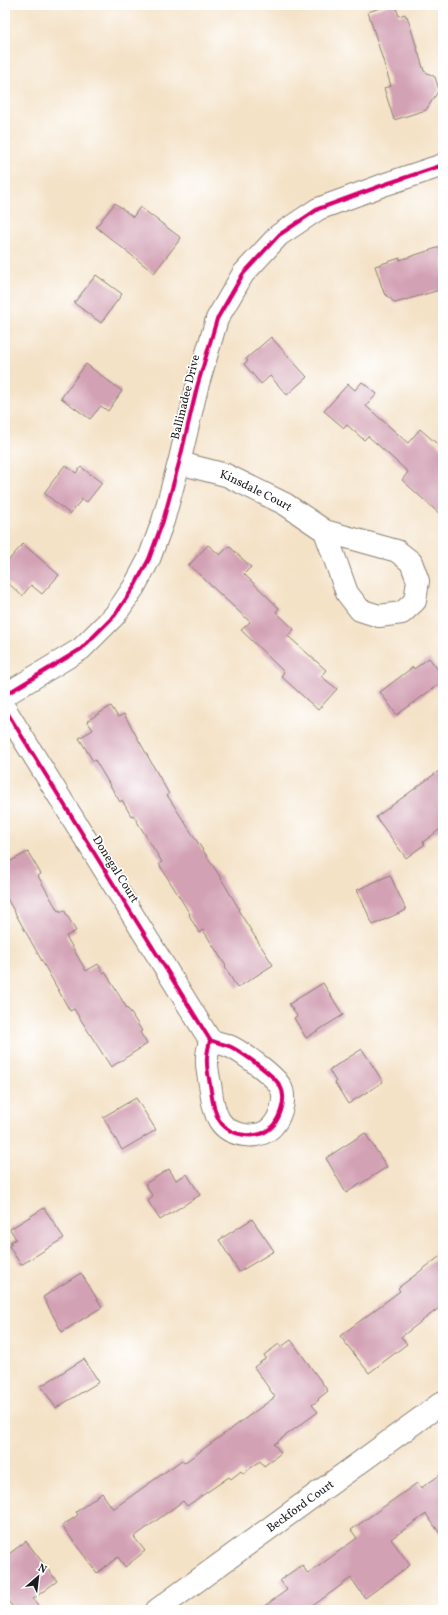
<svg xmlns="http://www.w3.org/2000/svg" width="448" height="1615" viewBox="0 0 448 1615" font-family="Vollkorn,serif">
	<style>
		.building { fill: #d3a1b4 }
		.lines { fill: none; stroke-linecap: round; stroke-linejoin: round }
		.minor-casing { stroke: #887f72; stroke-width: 24 }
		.minor { stroke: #fff; stroke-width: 22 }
		.cycleway-casing { stroke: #fff; stroke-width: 6 }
		.cycleway { stroke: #d6006c; stroke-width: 4 }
		.labels { text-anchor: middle; stroke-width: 3.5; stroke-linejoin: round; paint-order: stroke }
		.street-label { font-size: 12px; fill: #1c1c1c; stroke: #fff }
	</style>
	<rect width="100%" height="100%" fill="#fff"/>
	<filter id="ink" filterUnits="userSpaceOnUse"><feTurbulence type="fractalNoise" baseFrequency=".025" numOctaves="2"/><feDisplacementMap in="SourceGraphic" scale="8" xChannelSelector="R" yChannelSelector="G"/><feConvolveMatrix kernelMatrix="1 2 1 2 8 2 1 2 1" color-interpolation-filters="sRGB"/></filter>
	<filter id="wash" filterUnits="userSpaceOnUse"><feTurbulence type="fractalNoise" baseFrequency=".012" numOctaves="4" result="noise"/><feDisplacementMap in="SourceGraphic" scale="16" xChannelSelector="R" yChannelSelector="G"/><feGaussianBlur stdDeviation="0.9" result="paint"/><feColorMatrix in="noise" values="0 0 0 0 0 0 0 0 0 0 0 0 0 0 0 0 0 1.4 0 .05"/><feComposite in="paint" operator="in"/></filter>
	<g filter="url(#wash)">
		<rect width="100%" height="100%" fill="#f4e2c7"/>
		<g id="blocks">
			<path class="building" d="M389,5h6l4,11 6,-2 1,3 1,-1 17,55 11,6 4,13 -13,20 -32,10 -10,-32 7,-2 -23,-74z
				M115,203l18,14 7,-10 41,31 -27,35 -58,-46z
				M443,246v43l-48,14 -11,-10 -9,-27 25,-8v2z
				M96,275l26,19 -21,29 -27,-20z
				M271,337l36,40 -20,18 -17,-19 -9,8 -17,-20 4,-3 -2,-2z
				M86,364l36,27 -14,20 -7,-5 -11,13 -29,-21z
				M362,382l15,12 -11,12 42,37 12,-14 23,20v68l-41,-37 6,-8 -40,-36 -4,4 -17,-15 -3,3 -20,-17 24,-27 7,6z
				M65,465l11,8 5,-6 21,16 -15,19 -5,-3 -12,15 -26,-21z
				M23,544l36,31 -17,19 -11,-9 -9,11 -17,-16v-16z
				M208,545l12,10 9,-9 22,21 -7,7 35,34 -3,4 18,17 -6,7 38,34 -5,6 16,13 -19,21 -37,-34 3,-4 -43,-42 9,-8 -61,-57z
				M429,658l14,18v5l-46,34 -17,-23 33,-25 1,2z
				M111,706l7,11 6,-3 45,80 -2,1 52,80 20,34 -1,1 35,55 -36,23 -12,-21 1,-1 -23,-36 -4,3 -10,-18 1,-1 -31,-50 3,-2 -29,-47 -2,1 -9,-16 -2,2 -25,-42 -2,1 -14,-23 14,-8 -6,-9z
				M443,768v59l-20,15 2,2 -19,14 -30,-41z
				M28,852l13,22 -3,2 20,35 2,-1 1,2 3,-2 12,21 -10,5 20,35 12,-7 5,9 2,-1 23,38h1l13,21 -2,1 7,12 -36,23 -37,-58 -4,2 -65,-116v-31z
				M390,875l16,35 -33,15 -16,-35z
				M323,983l20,32 -37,23 -12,-20 3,-2 -8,-12z
				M362,1049l21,33 -35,22 -13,-21 1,-1 -7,-12z
				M136,1098l20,32 -34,20 -19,-33z
				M365,1133l22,34 -41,26 -20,-35z
				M169,1169l7,11 11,-6 13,21 -40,25 -12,-19 5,-4 -8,-13z
				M44,1208l20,30 -43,27 -12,-19 3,-2 -2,-2 6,-3 -6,-10z
				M252,1219l22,32 -35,21 -20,-32z
				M443,1254v51l-42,32 6,7 -38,29 -29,-37 60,-45 -2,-3z
				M81,1273l21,34 -40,25 -19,-35z
				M291,1340l37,51 -10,8 1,1 -7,5 6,7 -44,32 7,9 -17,13 -4,-5 -17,13 -2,-3 -10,8 -2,-2 -42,29 -4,-5 -49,36 11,14 -20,16 -7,-10 -21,16 -35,-47 16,-11 -2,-3 26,-19 11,16 69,-49 2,3 91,-66 -21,-30 12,-9 -2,-3 15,-11 2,3z
				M84,1359l15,23 -43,26 -15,-22z
				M443,1473v65l-17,-24 -35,25 19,26 -45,33 -14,-20 -44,32h-48l28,-20 -7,-10 22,-15 6,9 49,-36 -6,-8 66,-47 4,5z
				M26,1541l31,40 -24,18 9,11h-27l-10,-13v-40z"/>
		</g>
	</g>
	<g filter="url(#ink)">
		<use href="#blocks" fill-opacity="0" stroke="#887f72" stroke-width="1"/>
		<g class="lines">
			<defs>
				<g id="minor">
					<path id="s1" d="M179,463l47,12 59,29 40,27 22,62 13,17 19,6 23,-3 13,-12 3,-20 -7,-19 -14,-11 -72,-20"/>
					<path d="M5,695l76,-46 34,-34 19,-28 15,-28 14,-38 16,-58 18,-76 20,-68 26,-45 36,-39 39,-26 68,-25 57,-19"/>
					<path d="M5,709l205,331c7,3 16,4 23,8 11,6 41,27 47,38 8,13 -1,39 -15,46 -5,3 -14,4 -20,3 -26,-3 -31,-21 -34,-44 -1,-10 -5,-22 -4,-33 0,-6 2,-12 3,-18"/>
					<path id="s2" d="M157,1610l286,-208"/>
				</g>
			</defs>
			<use href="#minor" class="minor-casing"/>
			<use href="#minor" class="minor"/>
			<defs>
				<path id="cycleway" d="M5,695l76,-46 34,-34 19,-28 15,-28 14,-38 16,-58 18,-76 20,-68 26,-45 36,-39 39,-26 68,-25 57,-19
					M5,709l205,331c7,3 16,4 23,8 11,6 41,27 47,38 8,13 -1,39 -15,46 -5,3 -14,4 -20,3 -26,-3 -31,-21 -34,-44 -1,-10 -5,-22 -4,-33 0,-6 2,-12 3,-18"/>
			</defs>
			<use href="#cycleway" class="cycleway-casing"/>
			<use href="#cycleway" class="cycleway"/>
		</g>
	</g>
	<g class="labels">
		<g class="street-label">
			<text transform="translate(185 397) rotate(-76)" y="4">Ballinadee Drive</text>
			<text dy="4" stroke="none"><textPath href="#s1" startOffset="82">Kinsdale Court</textPath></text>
			<text transform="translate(116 869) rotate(58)" y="4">Donegal Court</text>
			<text dy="4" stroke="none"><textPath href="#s2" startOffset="177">Beckford Court</textPath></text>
		</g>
	</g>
	<rect width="448" height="1615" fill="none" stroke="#fff" stroke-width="20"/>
	<g transform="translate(38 1577) rotate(28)" stroke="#ffffff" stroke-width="3" paint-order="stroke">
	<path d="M0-3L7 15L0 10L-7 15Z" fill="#1c1c1c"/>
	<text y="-6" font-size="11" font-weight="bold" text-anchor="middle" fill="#1c1c1c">N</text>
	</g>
</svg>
